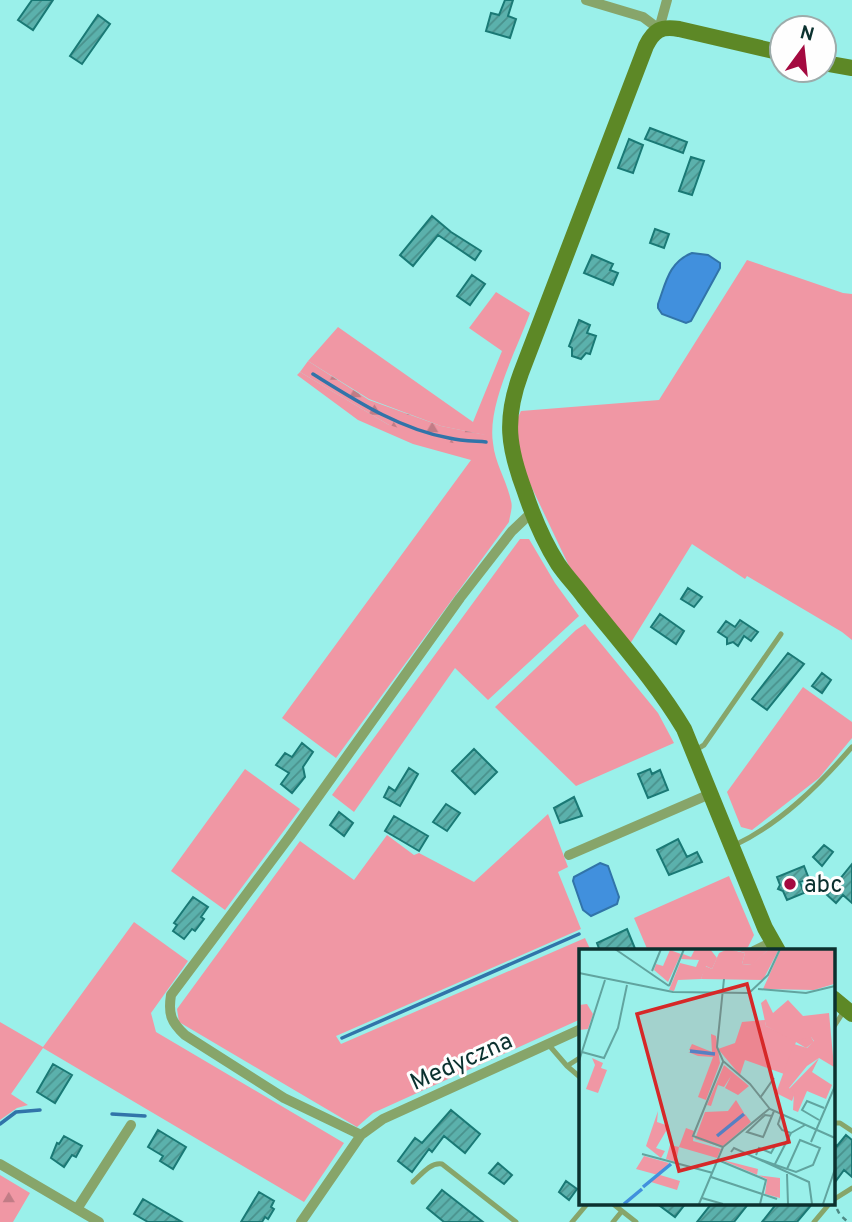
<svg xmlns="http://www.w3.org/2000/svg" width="852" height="1222" viewBox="0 0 852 1222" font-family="Overpass,sans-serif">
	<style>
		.grass { fill: #f097a4 }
		.forest { fill: url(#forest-firs) }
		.water { fill: #4190dd; stroke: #3174a9; stroke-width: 2 }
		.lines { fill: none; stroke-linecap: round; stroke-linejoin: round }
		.stream { stroke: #3174a9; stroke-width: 3.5 }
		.building { fill: url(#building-hatch); stroke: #1a7975; stroke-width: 2 }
		.path { stroke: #4d8985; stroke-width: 2.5; stroke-dasharray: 5 5; stroke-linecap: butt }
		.lane { stroke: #87a56a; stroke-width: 5 }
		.street { stroke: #87a56a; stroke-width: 10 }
		.secondary { stroke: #5d8826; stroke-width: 16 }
		.poi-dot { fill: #a40a40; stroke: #fefefe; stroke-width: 2.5 }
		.labels { text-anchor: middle; stroke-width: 6; stroke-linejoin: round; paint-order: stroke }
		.poi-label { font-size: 24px; fill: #0b312f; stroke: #fefefe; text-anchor: start }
		.street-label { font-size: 24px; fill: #0b312f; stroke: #fefefe }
		.inset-river { fill: none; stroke: #4190dd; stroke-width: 3.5 }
		.inset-road { fill: none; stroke: #61a49f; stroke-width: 2 }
		.view { fill: #d62828; fill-opacity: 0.15; stroke: #d62828; stroke-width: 3.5 }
		.inset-edge { fill: none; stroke: #0b312f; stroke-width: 3.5 }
	</style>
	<defs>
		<pattern id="forest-firs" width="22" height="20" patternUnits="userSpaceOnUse" patternTransform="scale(1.75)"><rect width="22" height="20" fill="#f097a4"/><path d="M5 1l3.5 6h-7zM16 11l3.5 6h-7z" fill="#c17c86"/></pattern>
		<pattern id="building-hatch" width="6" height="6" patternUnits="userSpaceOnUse" patternTransform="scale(1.75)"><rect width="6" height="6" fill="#5bb1ac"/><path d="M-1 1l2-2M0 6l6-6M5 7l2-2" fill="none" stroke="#49918c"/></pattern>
	</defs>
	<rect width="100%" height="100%" fill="#9af0ea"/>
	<path class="grass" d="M747,260l96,33 9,1v346l-10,-8 -95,-56 -2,3 -53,-35 -62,100 -61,-78 -46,-97 -8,-46 6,-12 138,-11z
		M496,292l34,21c-13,36 -43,92 -37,130 2,21 14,38 18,58 2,6 -1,14 -2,21l-173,236 -54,-40 189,-258 -58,-16 -55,-24 -61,-45 3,-3 89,53 96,10 -44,-9 -72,-27 -61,-38 30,-34 135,95 29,-71 -33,-23z
		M520,539h9l26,44 24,33 -91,84 -33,-32 -101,144 -22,-17z
		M585,624l73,89 16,30 -98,43 -81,-79 81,-77z
		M803,687l49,35v16l-33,40 -67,52 -11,-3 -14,-35z
		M245,769l55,40 -75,101 -54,-39z
		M548,814l20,53 -10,5 23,57 -245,107 5,8 244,-106 6,13h-10v68l-208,94 -16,14 -178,-105 -2,-13 123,-168 54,39 33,-45 27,20 5,-2 55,29z
		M729,876l25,59 -6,12 -10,4h-90l-14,-33z
		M134,922l54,39 -37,52 5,19 188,111 -40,59 -261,-154 -32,46 17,11 -11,3 -17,12v-98l43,25z"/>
	<path class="forest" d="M308,361l61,39 72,26 45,9 -6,13 -43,-8 -48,-15 -89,-53z
		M0,1175l30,18 -17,29h-13z"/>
	<path class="water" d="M692,253l16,2 12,8v5l-29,53 -5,2 -24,-9 -4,-6v-4c8,-22 11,-42 34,-51z
		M600,863l8,3 11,31 -2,7 -26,12 -8,-6 -10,-29 1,-4z"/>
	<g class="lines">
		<path class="stream" d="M313,374c42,26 86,55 136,64 12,3 25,3 37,4
			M342,1038l237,-104
			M112,1114l33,2
			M0,1124l16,-12 24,-2"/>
	</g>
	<path class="building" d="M32,0h21l-20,30 -15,-10z
		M505,0h8l-5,16 8,3 -6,19 -24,-7 5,-18 8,2z
		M98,15l12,9 -28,40 -12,-8z
		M650,128l37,14 -4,11 -38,-14z
		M629,139l14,6 -10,28 -15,-5z
		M691,157l13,4 -12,34 -13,-4z
		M432,216l19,16 30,19 -6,9 -37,-25 -25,31 -13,-11z
		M655,229l14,5 -5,14 -14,-5z
		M592,255l21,9 -3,6 8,3 -5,12 -29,-12z
		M472,275l13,9 -15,21 -13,-9z
		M579,320l11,5 -3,8 9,3 -6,18 -4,-1 -5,6 -9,-3v-8l-3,-2z
		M688,588l14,9 -8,10 -13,-8z
		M660,614l24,17 -8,13 -25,-17z
		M740,620l18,12 -7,9 -7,-5 -6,10 -5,-4 -6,2v-6l-9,-6 8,-11 9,6z
		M788,653l16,11 -37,46 -15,-11z
		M822,673l9,7 -9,13 -10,-7z
		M302,743l11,9 -10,15 2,10 -13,16 -11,-9 8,-11 -13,-8 9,-12 7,4z
		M474,749l23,23 -22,22 -23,-23z
		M409,768l9,6 -18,32 -16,-9 5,-10 6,4z
		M650,769l2,5 8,-4 8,20 -20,8 -10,-24z
		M574,797l8,19 -22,7 -6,-15z
		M446,804l14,9 -13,18 -14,-9z
		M339,812l14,11 -9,13 -14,-11z
		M394,816l34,20 -9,15 -34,-20z
		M678,839l9,18 10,-5 5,10 -33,13 -12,-25z
		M824,845l9,7 -11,14 -9,-9z
		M852,864v39l-9,-8 -7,8 -9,-8z
		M804,866l5,13 -9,3 4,11 -17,7 -4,-9 -5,-2 2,-4 -3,-8z
		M193,897l15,10 -7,10 3,2 -9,12 -3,-2 -8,10 -11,-8 4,-6 -3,-2z
		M627,929l9,22h-36l-3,-8z
		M53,1064l19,11 -17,28 -18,-11z
		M451,1110l29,24 -15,19 -21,-17 -12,16 -3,-3 -17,23 -14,-11 17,-23 7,5z
		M158,1130l28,17 -13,22 -13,-8 3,-5 -15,-9z
		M846,1135l6,5v37l-8,-7 -11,15v-42l4,3z
		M64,1136l18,10 -6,11 -4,-2 -8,12 -13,-9 6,-15 2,1z
		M498,1163l14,12 -8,9 -15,-11z
		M566,1181l11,8 -8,11 -10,-8z
		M442,1190l41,32h-39l-17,-14z
		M259,1192l15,9 -3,6 3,2 -6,10 -3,-2 -3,5h-21z
		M143,1199l39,23h-34l-14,-8z
		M656,1203h30l-11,14z
		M712,1203h37l-15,19h-37z
		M777,1203h36l-16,19h-35z"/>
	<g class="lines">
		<path class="path" d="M837,1209l3,6 8,7"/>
		<path class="lane" d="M694,751l10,-6 77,-111
			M735,845c46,-22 84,-60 117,-98
			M833,1028l11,-17
			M548,1044l19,22
			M581,1057l-14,9 14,12
			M833,1123h7l12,8
			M413,1182c8,-7 17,-20 29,-18l74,58
			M833,1200l19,-12
			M612,1203l10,8
			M572,1222l16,-19
			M613,1222l9,-11 14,11
			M814,1222l16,-19"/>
		<path class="street" d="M586,0l57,17 16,12
			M659,29l8,-29
			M569,855l141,-61
			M754,951l18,-9
			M361,1135l-77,-37 -99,-63c-14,-13 -17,-21 -14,-40l119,-159 170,-238 52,-67 20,-19
			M0,1164l99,58
			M77,1209l54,-84
			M301,1222l60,-87 22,-16 198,-90"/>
		<path class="secondary" d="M824,63l28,5
			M778,951l-13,-23 -81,-199c-28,-47 -66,-89 -100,-132 -8,-11 -18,-21 -26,-33 -14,-22 -25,-48 -33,-72 -17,-45 -21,-73 -4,-119l125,-327c8,-16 15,-20 33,-17l103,24
			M833,998l19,16"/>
	</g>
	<circle class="poi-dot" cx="790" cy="884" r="7"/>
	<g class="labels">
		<g class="poi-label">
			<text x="804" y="892">abc</text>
		</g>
		<g class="street-label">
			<text transform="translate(461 1061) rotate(-24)" y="8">Medyczna</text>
		</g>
	</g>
	<g transform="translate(579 949)">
		<rect width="256" height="256" fill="#9af0ea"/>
		<path d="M116,0h15l7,9 -5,11 -6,-3 -5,13 -23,1 -4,11 -5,-1 11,-27 16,4 3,-7 -18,-1 2,-5 8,3zM153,0h37l-17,16 -10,-1 3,-11zM91,1l11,4 -13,28 -14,-12 2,-6 7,2zM186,71l1,6 15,7 30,4 3,5 -8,6 -10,-6 -12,32 -39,-14 -5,15 -22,-26 17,-6 7,-21zM132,85l5,2 4,27 -14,37 -8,-3 15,-40 -15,-1 -10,-4 26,3 -25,-5 3,-6 20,8zM13,109l11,5 -2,5 6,2 -9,23 -12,-4 9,-24zM240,109l-7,14 20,13 -6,14 -19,-8 -9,21 -5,-2 1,-17 -5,-4zM145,116l25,21 -11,9 -13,-7 6,-12 -7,11 -6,-2 -7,21 -4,-1zM157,151l8,13 -28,23 29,-22 6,8 -29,25 -27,-8 10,-27 23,-1zM79,162l-1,11 12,4 -13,22 9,3 -4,7 -15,-12zM107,179l8,3 -1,10 28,8 -4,9 -38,-11 -3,15 -10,-3 4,-14 9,2zM65,207l25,7 -9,12 20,6 -3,9 -26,-8 -8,5 15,-12 -22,-6zM140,210l39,10 -1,6 23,3v20l-15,-4 2,-15z" fill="#f097a4"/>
		<path d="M149,0l17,4 -3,11 9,1 18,-16h10l-16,31 -62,-1 4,-13 7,3 7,-16zM202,0h53v35l-20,6 -51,-1zM187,50l7,14 15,-13 15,16 26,-3 5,54 -15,-9 -12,8 -18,22 6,5 -3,8 -16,-8 18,-49 13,4 7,-7 -3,-4 -17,4 -28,-15 -5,-23zM8,55l6,10 -5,15 -9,1v-25z" fill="#f097a4"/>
		<path class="inset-river" d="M111,102l25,3M138,187l27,-22M64,238l28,-23M45,255l18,-15"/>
		<path class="inset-road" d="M36,0l54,37M73,22l9,-22M0,24l94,19 76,1 19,-18 12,-26M145,30l-7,68 6,14 27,23 20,25 65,29M90,37l15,-37M179,40l48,4 29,-7M3,103l22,6 14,-30 9,-43M0,112l26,-81M181,149l14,-20M202,166l-3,9 4,6 9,3 14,-8M193,167l-7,-1 -18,17 16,5 1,-2 10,-24M240,171l-17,-10 5,-9 17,7M221,191l20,8 -7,17 -17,7 -9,-3zM232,193l24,-56M144,198l-30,-11 30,-74M152,203l3,-4 75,34 3,22M63,205l71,19M177,206l3,-7 12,5 4,-7M172,207l36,13M139,211l48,20 -6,24M196,215l16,-31M208,225l1,30M132,228l66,22M123,249l21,6M120,255l24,-57 46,-38M244,255l12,-35"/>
		<path class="view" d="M168,35l42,158 -110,29 -42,-157z"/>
		<rect width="256" height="256" class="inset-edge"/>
	</g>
	<g transform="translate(803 49) rotate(15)"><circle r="33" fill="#fefefe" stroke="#9dacab" stroke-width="2"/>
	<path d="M0-5L12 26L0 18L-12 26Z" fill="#a40a40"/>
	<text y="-10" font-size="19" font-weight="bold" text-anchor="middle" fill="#0b312f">N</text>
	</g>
</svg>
